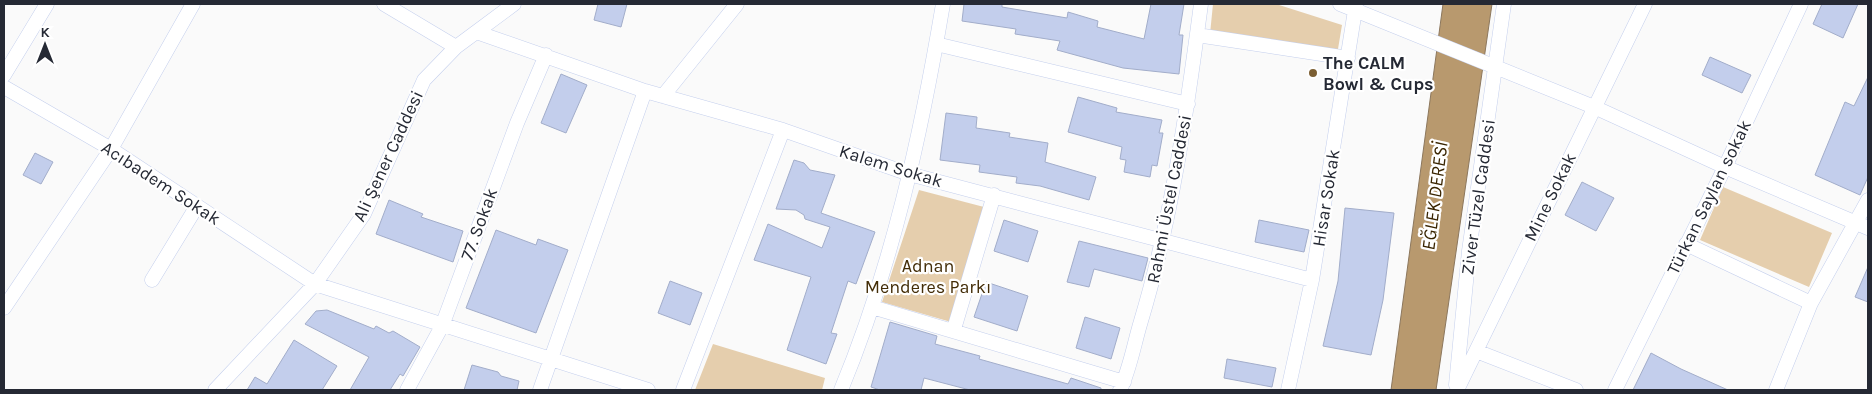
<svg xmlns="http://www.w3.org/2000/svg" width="1872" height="394" viewBox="0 0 1872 394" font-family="Karla,sans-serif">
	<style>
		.green { fill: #e5cead }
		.water { fill: #b8996e; stroke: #8c775d }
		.building { fill: #c3ceec; stroke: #a2adca }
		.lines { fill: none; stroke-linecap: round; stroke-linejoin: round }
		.minor-casing { stroke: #c4cfed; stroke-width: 15 }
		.minor { stroke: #fff; stroke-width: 14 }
		.poi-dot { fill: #7c5f33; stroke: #fff; stroke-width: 2 }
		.labels { text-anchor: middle; stroke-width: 4.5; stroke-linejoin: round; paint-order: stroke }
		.poi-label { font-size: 18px; font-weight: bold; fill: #252934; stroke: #fff; text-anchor: start }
		.street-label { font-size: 18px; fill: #252934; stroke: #fff }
		.park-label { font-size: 18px; fill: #432d08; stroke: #fff }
		.water-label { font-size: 19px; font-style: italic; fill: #392400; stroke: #fff }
	</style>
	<rect width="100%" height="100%" fill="#fafafa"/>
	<path class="green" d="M1213,4h63l66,21 -5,30 -127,-21z
		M1723,187l109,46 -23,54 -109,-47z
		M919,190l65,17 -33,115 -69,-20z
		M713,344l112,34 -3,12h-127z"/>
	<path class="water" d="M1443,4h49l-56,386h-45z"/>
	<path class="building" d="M598,4h29l-6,23 -27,-7z
		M964,4h38v3l65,11 1,-6 30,9 -1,6 47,12 7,-35h33l-5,31h4l-4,39 -56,-6 -66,-18 3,-9 -45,-7 1,-5 -54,-8z
		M1822,4h36l-15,34 -30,-14z
		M1710,57l41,18 -9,18 -40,-18z
		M561,74l26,11 -21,48 -25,-10z
		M1868,77v100l-8,18 -45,-20 30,-73 9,4z
		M1078,97l39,11 -1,4 46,8 -3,13h4l-6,33 -5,-1 -2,12 -26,-5 2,-12 -6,-1 2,-12 -54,-15z
		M946,113l31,4 -1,11 34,5 -1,4 39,6 -3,19 51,15 -7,23 -49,-14 -24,-3 1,-6 -38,-5 1,-7 -40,-5z
		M35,153l18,9 -12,22 -18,-9z
		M794,160l10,3 6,7 25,5 -14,38 54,19 -19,52 -8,-3 -17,52 6,1 -11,30 -39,-14 24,-73 -57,-17 14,-36 54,24 8,-21 -25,-8 -1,-4 -8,-5 -20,-1z
		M1582,182l32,16 -18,33 -31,-16z
		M389,200l34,14 -2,3 42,14 -10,31 -77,-28z
		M1345,208l49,5 -11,87 -12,55 -48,-9 15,-65z
		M1004,220l34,11 -10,31 -34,-11z
		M1259,220l50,10 -5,22 -49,-10z
		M496,230l40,15 2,-6 30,11 -32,83 -70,-25z
		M1079,241l69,17 -6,23 -48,-12 -5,18 -22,-5z
		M1868,267v35l-13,-5z
		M670,281l32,12 -12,32 -32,-12z
		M986,282l42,14 -11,35 -43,-14z
		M327,310l47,19 2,-3 13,7 4,-2 27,16 -17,29 -3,-2 -10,16h-40l19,-33 -64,-33 11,-13z
		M1085,317l35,11 -9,31 -35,-11z
		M890,322l47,14 -2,8 45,12 -1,3 89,25 3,-6 30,10v2h-131l-46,-12 -3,12h-41l-9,-3z
		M294,340l43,26 -15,24h-75l8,-13 12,7z
		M1651,353l30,16 47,21h-95z
		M1227,359l49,9 -4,19 -48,-9z
		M472,365l26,7 3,4 18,5 -2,9h-53z"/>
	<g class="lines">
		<defs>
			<path id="minor" d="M384,4l72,43
				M1340,4l254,103 131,60 143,61
				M476,32l169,59 138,39 126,44 403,106
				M1197,35l151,23
				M936,44l252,60
				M4,75l43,-71
				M4,87l107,62 204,135 333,106
				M663,96l74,-92
				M1686,244l125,59
				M152,280l45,-74
				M872,307l252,75
				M4,308l107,-159 82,-145
				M954,329l40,-134
				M1476,351l100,39
				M1456,385l13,-134 35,-247
				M215,390l100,-106 49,-70 60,-134 32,-33 58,-43
				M407,390l35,-64 75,-203 29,-68
				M540,390l105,-299
				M683,390l100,-260
				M841,390c51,-123 80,-255 102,-386
				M1120,390c10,-21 14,-46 21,-69 31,-103 46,-211 60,-317
				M1288,390l24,-110 44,-276
				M1457,390l188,-386
				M1615,390l110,-223 76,-163
				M1776,390l35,-87 57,-103"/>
		</defs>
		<use href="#minor" class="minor-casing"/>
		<use href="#minor" class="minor"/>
	</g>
	<circle class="poi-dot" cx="1313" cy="73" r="5"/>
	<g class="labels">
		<g class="poi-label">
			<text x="1323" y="69">The CALM<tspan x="1323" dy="21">Bowl &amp; Cups</tspan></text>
		</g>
		<g class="street-label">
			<text transform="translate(388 156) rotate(-65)" y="6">Ali Şener Caddesi</text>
			<text transform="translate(891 166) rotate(17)" y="6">Kalem Sokak</text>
			<text transform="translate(161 183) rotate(33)" y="6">Acıbadem Sokak</text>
			<text transform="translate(1478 197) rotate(-82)" y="6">Ziver Tüzel Caddesi</text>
			<text transform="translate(1550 197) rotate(-64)" y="6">Mine Sokak</text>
			<text transform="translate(1709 197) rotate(-64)" y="6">Türkan Saylan sokak</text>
			<text transform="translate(1326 198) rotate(-81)" y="6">Hisar Sokak</text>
			<text transform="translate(1169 199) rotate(-79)" y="6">Rahmi Üstel Caddesi</text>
			<text transform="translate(479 224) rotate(-70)" y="6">77. Sokak</text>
		</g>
		<g class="park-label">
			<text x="928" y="272">Adnan<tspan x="928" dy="21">Menderes Parkı</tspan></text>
		</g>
		<g class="water-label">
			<text transform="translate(1434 196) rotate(-83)" y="7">EĞLEK DERESİ</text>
		</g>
	</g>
	<rect width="1872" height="394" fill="none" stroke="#252934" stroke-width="10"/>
	<g transform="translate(45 45)" stroke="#ffffff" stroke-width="4" paint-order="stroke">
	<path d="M0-4L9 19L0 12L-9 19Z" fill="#252934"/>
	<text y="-8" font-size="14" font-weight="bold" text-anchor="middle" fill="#252934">K</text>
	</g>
</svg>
